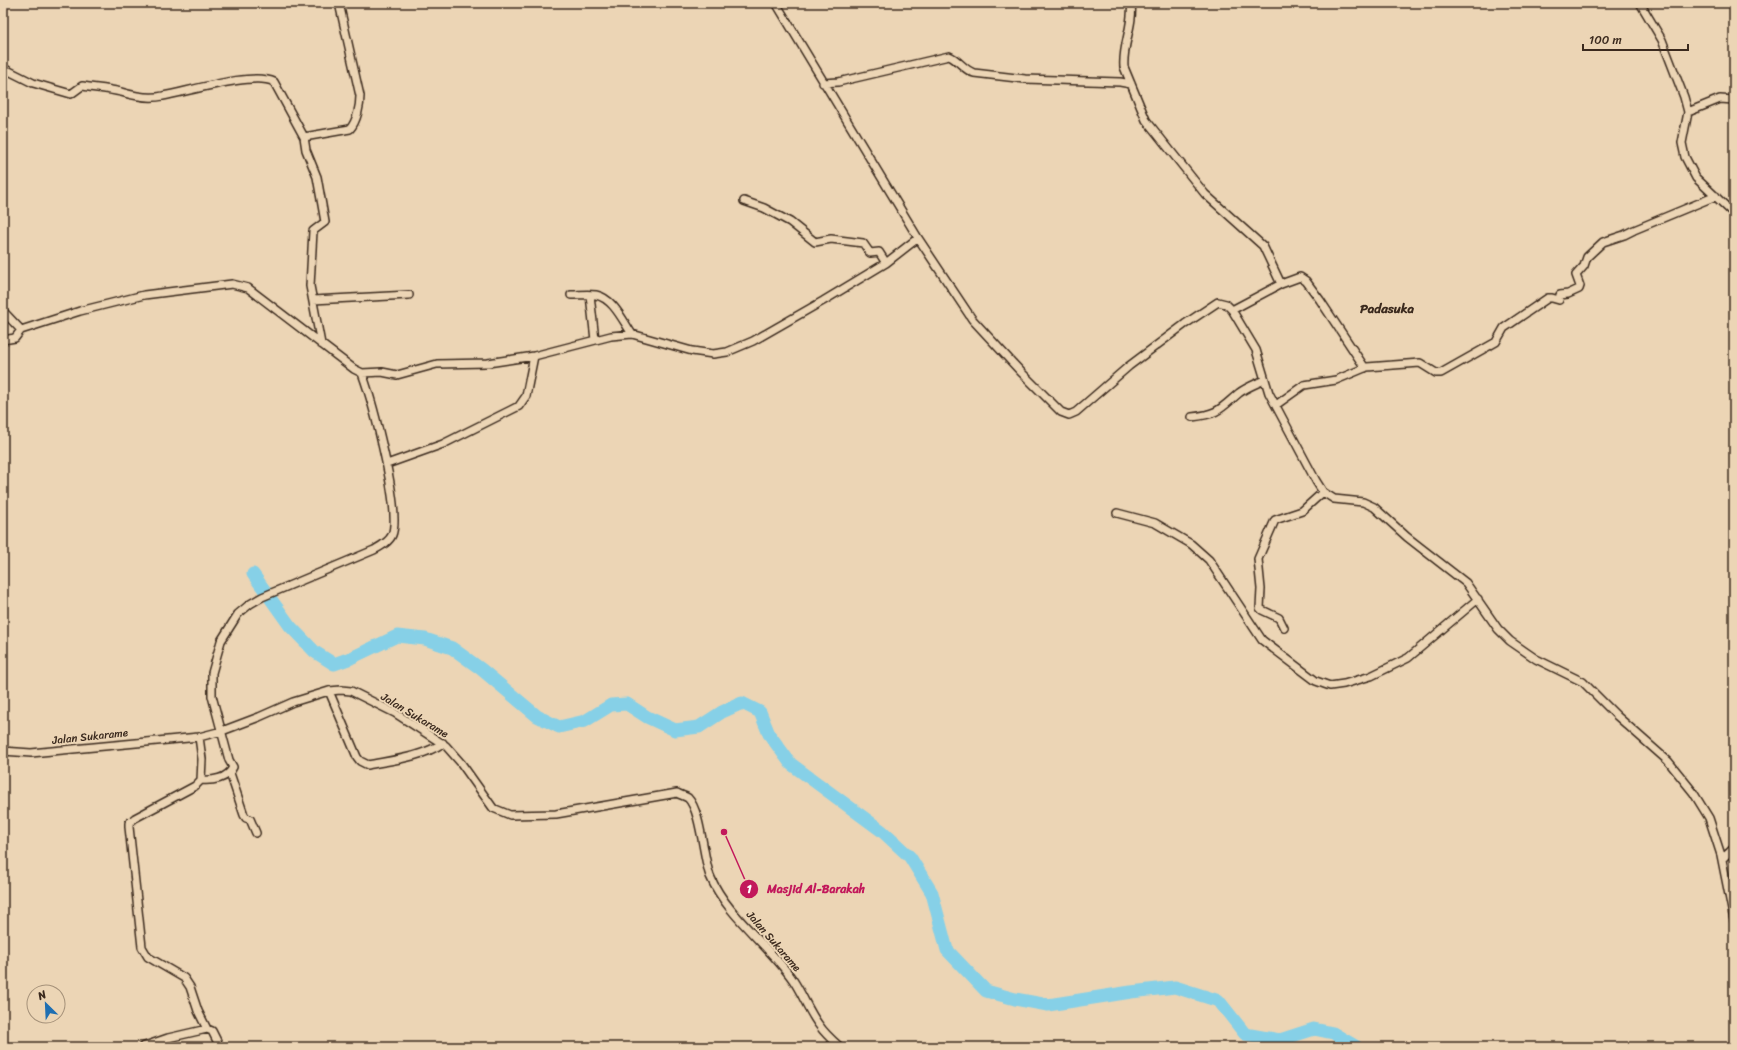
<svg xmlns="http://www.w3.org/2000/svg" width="1737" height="1050" viewBox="0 0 1737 1050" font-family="Sriracha,sans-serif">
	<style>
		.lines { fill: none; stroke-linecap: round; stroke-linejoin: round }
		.river { stroke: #86d0e7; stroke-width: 13 }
		.minor-casing { stroke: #3b2a1e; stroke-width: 10 }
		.minor { stroke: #ecd5b5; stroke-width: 7 }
		.labels { text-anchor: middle; stroke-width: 4; stroke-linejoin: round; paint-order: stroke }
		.street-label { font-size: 11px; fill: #3b2a1e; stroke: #ecd5b5 }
		.quarter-label { font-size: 13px; font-weight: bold; fill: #3b2a1e; stroke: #ecd5b5 }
		.leader { fill: none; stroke: #c2185b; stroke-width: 1.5 }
		.callout-dot { fill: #c2185b; stroke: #ecd5b5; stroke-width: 1.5 }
		.mark-label { font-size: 12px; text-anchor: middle; font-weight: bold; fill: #fff }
		.callout-label { font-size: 12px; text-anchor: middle; font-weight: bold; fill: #c2185b; stroke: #ecd5b5; stroke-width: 4; stroke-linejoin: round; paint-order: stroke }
	</style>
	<rect width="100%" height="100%" fill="#ecd5b5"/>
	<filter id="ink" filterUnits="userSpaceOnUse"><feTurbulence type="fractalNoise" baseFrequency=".025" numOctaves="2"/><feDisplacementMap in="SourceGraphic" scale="8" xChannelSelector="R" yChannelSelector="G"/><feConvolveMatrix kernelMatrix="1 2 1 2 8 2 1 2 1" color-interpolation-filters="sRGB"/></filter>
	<g filter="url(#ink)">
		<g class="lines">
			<path class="river" d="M253,574l37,52 25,26 19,12 17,-6 46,-22 28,3 27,9 29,21 56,47 22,11 26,-6 26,-16 16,-1 20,13 28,13 24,-3 23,-15 20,-9 18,9 9,22 22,30 91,67 28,26 22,36 15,57 39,41 29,8 33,6 83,-13 44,-5 44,14 26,33 35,6 34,-11 19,4 24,14"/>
			<defs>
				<path id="minor" d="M776,3l142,235 54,81 50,54 39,39 8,3 7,-3 53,-46 56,-42 33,-22 8,2 6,6 24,40 13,43 47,88 7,11 11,7 29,3 11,5 33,30 59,46 32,46 12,12 26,18 47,23 34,34 51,45 25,31 16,26 12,37 13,65
					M1131,3c3,22 -9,42 -7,64l22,53 59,74 58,52 18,38
					M1640,3l22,37 22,57 4,15 -6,31 3,14 11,21 38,36
					M3,68l30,15 38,11 11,-8c13,2 27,3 39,6 13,4 29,7 42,4 24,-4 91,-25 111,-14l30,55 2,13 11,27 8,45 -12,9 -3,55 11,58
					M823,83l15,-1 111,-26c10,4 15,14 25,17l51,6 95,3 11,2
					M1688,112l32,-13 14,1
					M304,137l46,-8c7,-8 10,-23 10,-33l-21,-93
					M744,201l20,7 26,14 25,20 16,-3 32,4 7,10 9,-1 7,11
					M571,295c8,0 17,-1 25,0 17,3 27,26 36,39
					M590,295l5,45
					M313,300l96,-5
					M1232,310l49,-26 19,-7 6,4 14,19 45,68
					M3,311l18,19 59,-19 64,-16 88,-11 16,4 106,81 8,4c10,27 40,138 30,162 -3,7 -11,11 -18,15l-112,47 -12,7 -12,10 -17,27 -9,32v23l17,64 4,7c-5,12 -21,14 -32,13
					M3,340l12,-2 6,-8
					M362,373l20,-1 15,3 40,-11 51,-1 46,-7
					M1276,405l28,-20 32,-5 31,-13 53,-4 16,10h5l55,-31 8,-14 44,-30h4l7,2 1,-5 8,-1 11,-5 1,-3 -4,-11 8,-9 3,-9 16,-15 21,-7 10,-5 82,-34
					M1192,417c27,-3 28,-8 47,-24 8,-6 17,-9 25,-13
					M387,464l56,-20 76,-38 7,-10 8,-40 77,-20 21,-2 60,17 21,3 14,-2 26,-11 70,-40 63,-38 32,-25
					M1117,513l38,10 36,21 18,16 53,80 54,41 14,5 14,-2 27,-8 37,-18 70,-59
					M1284,628l-5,-10 -17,-8 -2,-2 1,-19 -3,-30 17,-39 27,-9 21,-19
					M329,691l28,66 3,4 8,4c25,-5 54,-8 75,-22
					M199,737l3,22 -1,21 -6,6 -60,32 -6,5v4l13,120 6,10 36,21 6,9 8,24 9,18
					M3,751l28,2 168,-16 23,-6 37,-14 34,-15 36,-11 12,-1 10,1 44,22 51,33 15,17 32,45 17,7 46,-1 121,-21c3,2 8,3 11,5 13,13 15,59 22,78 17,40 59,69 83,104 10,15 16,32 26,45 6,9 13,15 21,22
					M230,773l14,42 2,3 4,1 6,14
					M1722,859l12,-11
					M142,1047l26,-9 39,-9 5,2 8,16"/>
			</defs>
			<use href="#minor" class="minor-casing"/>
			<use href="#minor" class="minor"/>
		</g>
	</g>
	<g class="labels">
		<g class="street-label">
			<text transform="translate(415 715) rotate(31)" y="4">Jalan Sukarame</text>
			<text transform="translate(90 736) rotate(-6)" y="4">Jalan Sukarame</text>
			<text transform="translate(774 941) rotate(49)" y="4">Jalan Sukarame</text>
		</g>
		<g class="quarter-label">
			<text x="1387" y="313">Padasuka</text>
		</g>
	</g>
	<path class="leader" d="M724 832L749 889"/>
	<g class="callout-dot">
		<circle cx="724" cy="832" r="4"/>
		<circle cx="749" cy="889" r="10"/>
	</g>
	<g class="mark-label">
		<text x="749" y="893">1</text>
	</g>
	<g class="callout-label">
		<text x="816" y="893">Masjid Al-Barakah</text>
	</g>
	<rect width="1737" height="1050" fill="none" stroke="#ecd5b5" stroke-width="16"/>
	<rect x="8" y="8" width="1721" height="1034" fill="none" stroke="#3b2a1e" stroke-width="1.5" filter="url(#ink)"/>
	<g transform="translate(46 1004) rotate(336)"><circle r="19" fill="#ecd5b5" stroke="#a59179"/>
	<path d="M0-3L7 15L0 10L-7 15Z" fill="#1f6fb2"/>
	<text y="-6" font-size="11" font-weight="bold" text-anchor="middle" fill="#3b2a1e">N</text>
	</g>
	<path d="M1583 44v6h105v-6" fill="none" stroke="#3b2a1e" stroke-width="2"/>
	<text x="1589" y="44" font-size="12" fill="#3b2a1e" stroke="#ecd5b5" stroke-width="3" paint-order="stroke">100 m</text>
</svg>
